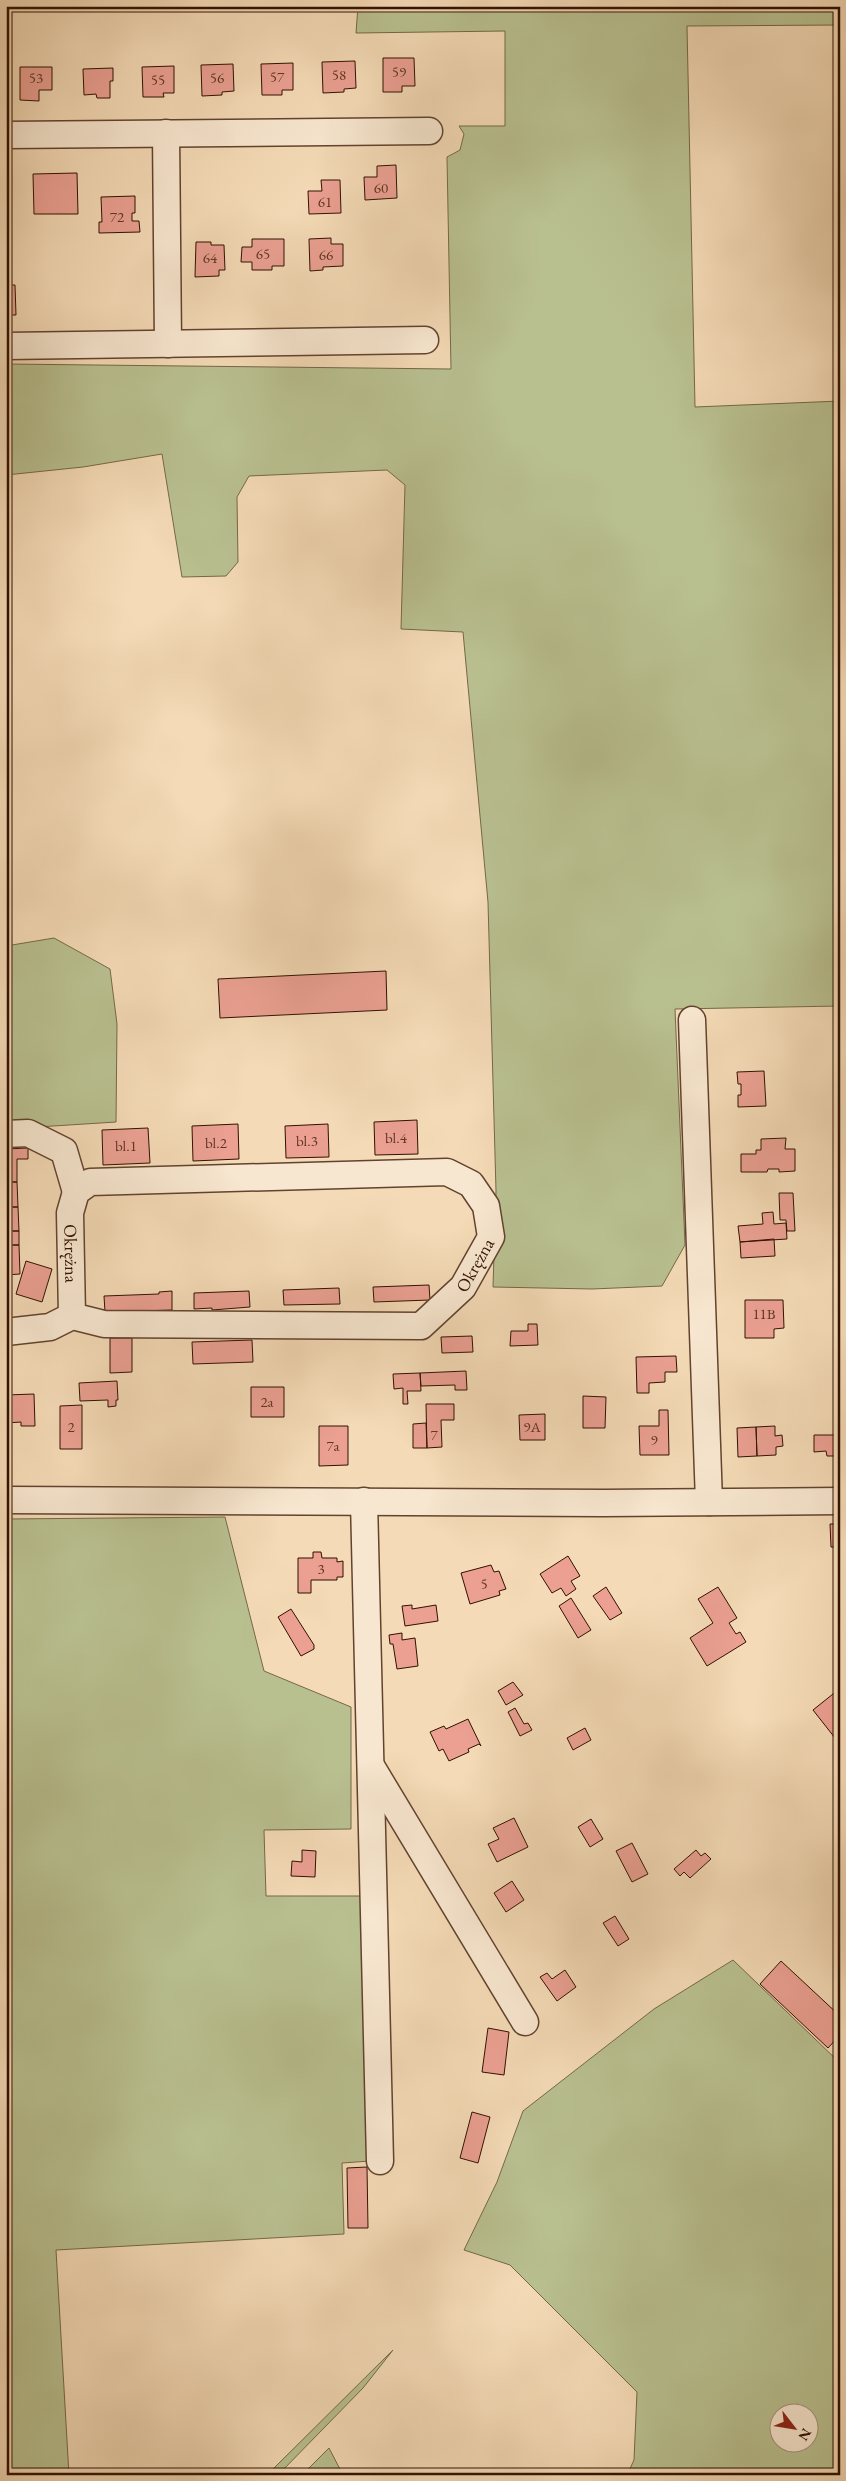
<svg xmlns="http://www.w3.org/2000/svg" width="846" height="2481" viewBox="0 0 846 2481" font-family="'EB Garamond',serif">
	<style>
		.green { fill: #b9c090; stroke: #756848; fill-rule: evenodd }
		.building { fill: #eba092; stroke: #311100 }
		.lines { fill: none; stroke-linecap: round; stroke-linejoin: round }
		.minor-casing { stroke: #62432e; stroke-width: 29 }
		.minor { stroke: #f8e7d0; stroke-width: 26 }
		.labels { text-anchor: middle; stroke-width: 4; stroke-linejoin: round; paint-order: stroke }
		.number-label { font-size: 15px; fill: #603524 }
		.street-label { font-size: 18px; fill: #311100; stroke: #f8e7d0 }
	</style>
	<rect width="100%" height="100%" fill="#f4dab6"/>
	<filter id="stains"><feTurbulence type="fractalNoise" baseFrequency=".004" numOctaves="4"/><feColorMatrix values="0 0 0 0 .2 0 0 0 0 .09 0 0 0 0 .02 0 0 0 .5 -.17"/></filter>
	<radialGradient id="worn" r=".72"><stop offset=".6" stop-color="#630" stop-opacity="0"/><stop offset="1" stop-color="#630" stop-opacity=".3"/></radialGradient>
	<path class="green" d="M358,6h482v19l-153,1 8,381 145,-6v605l-165,3 10,236 -23,41 -70,3 -99,-2 3,-96 -8,-289 -25,-270 -62,-3 4,-144 -18,-15 -138,6 -12,21 1,65 -12,14 -44,1 -20,-123 -79,13 -77,8v-111l445,5 -4,-212 13,-7 4,-16 -5,-8h46v-95l-149,2z
		M54,938l56,31 7,55 -1,98 -110,7v-183z
		M225,1517l39,154 87,36v122l-87,1 2,66h98l6,265 -28,2 2,71 -288,16 13,225h-63v-956z
		M733,1960l107,103v412h-213l7,-15 3,-68 -127,-127 -46,-15 33,-68 26,-71 131,-102zM778,2414h30v30h-30z
		M393,2350l-30,38 -85,87h-11z
		M329,2448l14,27h-41z"/>
	<path class="building" d="M383,58h31l1,28h-13v6h-19z
		M355,61l1,27 -12,1v3l-21,1 -1,-31z
		M293,63v27h-11v5h-20l-1,-31z
		M233,64l1,27 -12,1v3l-20,1 -1,-31z
		M174,66v27h-11l1,4h-21l-1,-30z
		M20,67h32v23h-13v11l-19,-1z
		M113,68v13h-3v17h-13l-1,-4 -12,1 -1,-26z
		M396,165l1,33 -32,2 -1,-23h13v-11z
		M77,173l1,41h-44l-1,-40z
		M6,179h4v27l-4,1z
		M321,180h19l1,33 -32,1 -1,-23h14z
		M135,196v17h-3v8h7l1,11 -41,1v-11h3l-1,-25z
		M331,238v6h12v22l-20,1v3l-13,1 -1,-32z
		M252,239h32v27h-12v4h-20v-8h-11l1,-15h10z
		M196,242h15v3h13l1,25h-6v6l-24,1z
		M6,285h9l1,30h-10z
		M386,971l1,39 -167,8 -2,-39z
		M764,1071l2,35 -28,1v-12h3v-11h-3l-1,-12z
		M417,1120l1,34 -43,1 -1,-33z
		M238,1124l1,35 -46,2 -1,-35z
		M328,1124l1,33 -43,1 -1,-32z
		M148,1128l2,35 -47,2 -1,-35z
		M786,1138l-1,11h10v22l-16,1v-3h-11l-1,3h-26v-18h15v-4h5v-11z
		M28,1148v11h-11v23h-11v-33z
		M6,1182h11l1,25h-12z
		M779,1193h14l2,38h-8l-1,-11h-6z
		M6,1207h12l1,24h-13z
		M773,1212l1,12 12,-1 1,16 -47,3 -2,-16 25,-2 -1,-11z
		M6,1231h13v14h-13z
		M774,1239l1,17 -34,2 -1,-16z
		M6,1245h13l1,29 -14,1z
		M26,1261l26,8 -10,33 -26,-8z
		M429,1285l1,15 -56,2 -1,-15z
		M339,1288l1,16 -56,1 -1,-15z
		M172,1291v19l-67,2 -1,-16 55,-2v-2z
		M249,1291l1,16 -38,3v-2l-18,1v-16z
		M745,1300h38l1,28 -10,1v9h-29z
		M528,1324h9l1,21 -28,1 1,-15h17z
		M472,1336l1,16 -31,1 -1,-16z
		M110,1338h22v34l-22,1z
		M252,1340l1,22 -60,2 -1,-22z
		M676,1356l1,16h-12v10l-16,1v10h-12l-1,-36z
		M466,1371l1,19h-12v-5l-34,1 -1,-13z
		M420,1373l1,18h-14l1,13h-5v-16l-9,1 -1,-15z
		M117,1381l1,19h-2v6l-8,1v-7l-28,1 -1,-18z
		M251,1387h33v30h-33z
		M34,1394l1,32h-14v-4l-15,1v-28z
		M583,1396l23,1 -1,31h-22z
		M426,1404h28v16h-13l1,27 -15,1z
		M82,1405v44h-22v-43z
		M659,1410h9l1,45h-29l-1,-29h20z
		M545,1414v26h-25l-1,-25z
		M426,1423l1,25h-14v-24z
		M319,1426h29v39l-29,1z
		M775,1426v10l7,-1 1,11 -7,1v8l-19,1 -1,-29z
		M756,1427l1,29 -19,1 -1,-29z
		M814,1435h23v21h-10l-1,-5 -12,1z
		M830,1524h10v23h-9z
		M313,1552h8l1,6h15v4l6,-1v16h-6v3h-26v13h-13v-35h15z
		M568,1556l12,20 -9,5 5,8 -10,7 -5,-8 -9,5 -12,-19z
		M491,1565l3,7 5,-1 7,18 -7,2 1,4 -30,9 -9,-31z
		M606,1587l16,26 -12,7 -17,-24z
		M718,1587l19,31 -8,5 7,11 4,-2 6,10 -39,24 -17,-28 23,-15 -15,-24z
		M571,1598l20,32 -13,8 -19,-32z
		M412,1605v4l24,-4 2,16 -33,5 -3,-20z
		M291,1609l23,36v4l-13,7 -23,-39z
		M402,1633v7l13,-2 3,28 -21,3 -4,-25h-3l-1,-9z
		M513,1682l10,13 -17,10 -8,-14z
		M838,1690l2,45 -5,3 -22,-28z
		M515,1708l9,16 4,-1 4,7 -12,6 -12,-24z
		M468,1719l13,27 -2,-2 -11,5 1,3 -20,9 -6,-12 -4,2 -9,-19 14,-6 2,3z
		M585,1728l6,12 -18,10 -6,-12z
		M514,1818l14,29 -31,15 -9,-18 11,-5 -6,-11z
		M591,1819l12,20 -13,8 -12,-20z
		M632,1843l16,31 -16,8 -16,-31z
		M302,1850l14,1 -1,26 -24,-1 1,-15 10,1z
		M696,1850l5,6 4,-3 6,6 -21,19 -6,-6 -4,4 -6,-7z
		M512,1881l12,19 -18,12 -12,-19z
		M615,1916l14,23 -11,7 -15,-23z
		M781,1961l59,55v19l-12,13 -68,-64z
		M565,1970l11,17 -19,14 -17,-24 7,-4 5,6z
		M488,2028l21,4 -5,43 -22,-3z
		M472,2112l18,5 -12,46 -18,-5z
		M367,2167l1,61h-20l-1,-60z"/>
	<g class="lines">
		<defs>
			<g id="minor">
				<path d="M166,133l2,211"/>
				<path d="M6,135l423,-4"/>
				<path d="M6,346l419,-6"/>
				<path d="M692,1020l17,482"/>
				<path d="M6,1134l22,-1 36,18 12,41"/>
				<path id="s1" d="M6,1332l44,-5 22,-11 32,8 317,2 42,-39 28,-50 -5,-31 -15,-22 -24,-12 -357,10 -14,10 -6,21 2,103"/>
				<path d="M6,1500l597,3 237,-2"/>
				<path d="M364,1501l16,660"/>
				<path d="M371,1766l154,256"/>
			</g>
		</defs>
		<use href="#minor" class="minor-casing"/>
		<use href="#minor" class="minor"/>
	</g>
	<g class="labels">
		<g class="number-label">
			<text x="399" y="77">59</text>
			<text x="339" y="80">58</text>
			<text x="277" y="82">57</text>
			<text x="36" y="83">53</text>
			<text x="217" y="83">56</text>
			<text x="158" y="85">55</text>
			<text x="381" y="193">60</text>
			<text x="325" y="207">61</text>
			<text x="117" y="222">72</text>
			<text x="263" y="259">65</text>
			<text x="326" y="260">66</text>
			<text x="210" y="263">64</text>
			<text x="396" y="1143">bl.4</text>
			<text x="307" y="1146">bl.3</text>
			<text x="216" y="1148">bl.2</text>
			<text x="126" y="1151">bl.1</text>
			<text x="764" y="1319">11B</text>
			<text x="267" y="1407">2a</text>
			<text x="71" y="1432">2</text>
			<text x="532" y="1432">9A</text>
			<text x="434" y="1440">7</text>
			<text x="654" y="1445">9</text>
			<text x="333" y="1451">7a</text>
			<text x="321" y="1574">3</text>
			<text x="484" y="1589">5</text>
		</g>
		<g class="street-label">
			<text dy="6" stroke="none"><textPath href="#s1" startOffset="1055">Okrężna</textPath></text>
			<text dy="6" stroke="none"><textPath href="#s1" startOffset="501">Okrężna</textPath></text>
		</g>
	</g>
	<rect width="846" height="2481" fill="none" stroke="#f4dab6" stroke-width="25"/>
	<rect x="8" y="8" width="831" height="2466" fill="none" stroke="#311100" stroke-width="2.5"/>
	<rect x="12" y="12" width="821" height="2456" fill="none" stroke="#311100"/>
	<g transform="translate(794 2428) rotate(121)"><circle r="24" fill="#f8e7d0" stroke="#a8917d"/>
	<path d="M0-4L9 19L0 12L-9 19Z" fill="#8f2418"/>
	<text y="-8" font-size="14" font-weight="bold" text-anchor="middle" fill="#311100">N</text>
	</g>
	<rect width="100%" height="100%" filter="url(#stains)"/>
	<rect width="100%" height="100%" fill="url(#worn)"/>
</svg>
